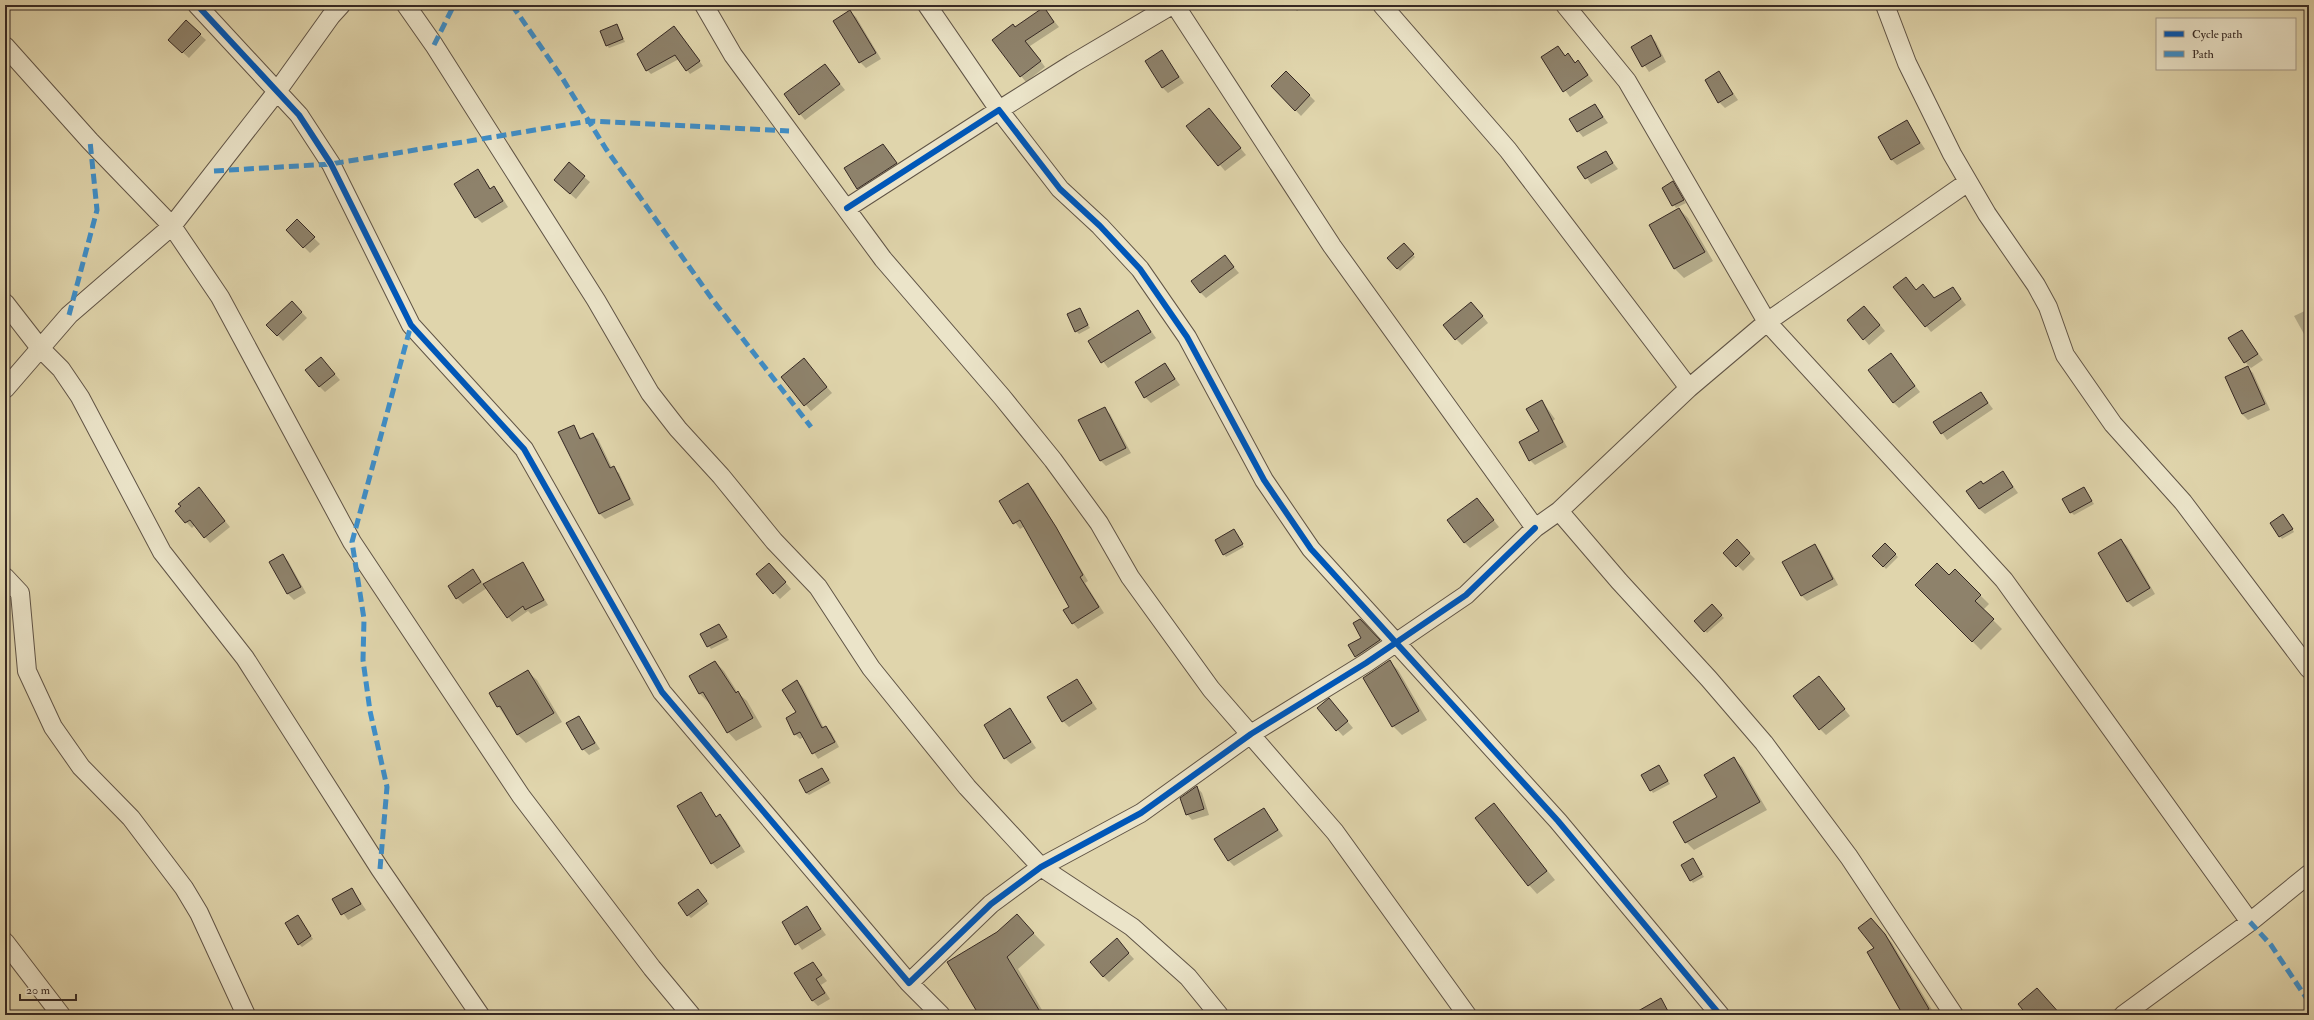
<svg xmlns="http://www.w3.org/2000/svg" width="2314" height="1020" viewBox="0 0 2314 1020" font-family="'IM FELL Double Pica',serif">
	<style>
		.shadow { fill: #0003 }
		.building { fill: #8e826b; stroke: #362924 }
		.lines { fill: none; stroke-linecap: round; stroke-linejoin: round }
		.street-casing { stroke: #605446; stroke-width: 20 }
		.street { stroke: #ebe4c9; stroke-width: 18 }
		.quiet { stroke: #3d8fcb; stroke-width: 5; stroke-dasharray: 10 5; stroke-linecap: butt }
		.cycleway-casing { stroke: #ebe4c9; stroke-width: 8 }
		.cycleway { stroke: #0057b8; stroke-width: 6 }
	</style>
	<rect width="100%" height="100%" fill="#e0d5ac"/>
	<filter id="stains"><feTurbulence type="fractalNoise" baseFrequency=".005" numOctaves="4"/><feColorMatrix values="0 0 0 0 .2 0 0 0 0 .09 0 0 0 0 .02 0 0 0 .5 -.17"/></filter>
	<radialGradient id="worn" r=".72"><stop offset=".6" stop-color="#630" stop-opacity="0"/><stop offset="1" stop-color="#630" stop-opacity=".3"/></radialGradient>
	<path class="shadow" d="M1291,5h14l-8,6z
		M1609,5h13l-8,5z
		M1044,9l15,18 -29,19 15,21 -19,15 -5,-6 -6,-48z
		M850,12l6,5 25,42 -15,9 -6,-6 -25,-41z
		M186,22l20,18 -17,18 -20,-18z
		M617,25l8,17 -16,6 -2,-3z
		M678,31l25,35 -13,8 -11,-15 -28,15 -4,-4z
		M1651,37l5,5 10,20 -17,10 -17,-25z
		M1558,47l8,10 2,-2 8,8 2,-2 15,20 -23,16 -28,-39z
		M1162,52l22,31 -16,10 -5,-5z
		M825,65l20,25 -40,30 -5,-6z
		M1286,72l29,29 -14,15 -29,-30z
		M1719,72l19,28 -13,8 -6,-6z
		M1595,105l13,18 -25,14 -5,-6z
		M1214,115l32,40 -21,16 -37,-45z
		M1907,122l18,27 -28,16 -6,-6z
		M883,145l19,25 -38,24 -6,-6z
		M1605,152l13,17 -27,15 -12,-17z
		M478,170l13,19 2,-1 6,5 9,14 -26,16 -6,-6z
		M584,177l6,5 -14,17 -15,-13z
		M1673,183l13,20 -10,5 -13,-20z
		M1679,209l9,9 25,43 -29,17 -9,-9 -25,-43z
		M297,221l23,23 -10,9 -23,-23z
		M1406,247l9,10 -15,14 -3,-3z
		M1225,257l14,16 -33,25 -6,-6z
		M1923,285l12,14 18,-11 13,17 -35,27 -36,-45 21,4z
		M292,302l15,16 -24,23 -15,-16z
		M1477,309l11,14 -26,22 -6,-6z
		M2309,309v34l-15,-27z
		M1080,310l10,18 -11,6 -3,-3z
		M1138,312l18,26 -48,30 -19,-26z
		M1870,313l15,18 -16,14 -5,-6z
		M2242,331l21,29 -12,8 -6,-6z
		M1891,355l29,37 -21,16 -6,-6z
		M321,358l19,22 -15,12 -6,-6z
		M804,360l28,33 -21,18 -28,-34z
		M1165,364l15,21 -29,18 -6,-6z
		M2247,367l6,6 17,37 -22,10 -6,-6 -16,-37z
		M1981,393l12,16 -46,31 -12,-17z
		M1542,401l13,18 -2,2 14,26 -32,18 -5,-5 11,-28z
		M1104,408l6,6 21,39 -25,13 -6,-6z
		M573,426l9,13 10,-5 6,5 14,29 7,5 15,32 -29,14 -5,-5z
		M2003,472l15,21 -33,21 -6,-5 4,-24z
		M1028,484l6,6 54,91 -3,2 19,30 -26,16 -5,-6 -2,-16 -46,-81 -5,3 -20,-28z
		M2084,488l10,16 -20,11 -3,-3z
		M199,489l31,38 -20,16 -15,-18 -3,3 -6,-6z
		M1477,499l22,28 -29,21 -6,-6z
		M2286,518l8,14 -12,7 -11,-16z
		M1234,530l10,17 -18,10 -2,-3z
		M2121,540l6,6 28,48 -22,13 -6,-6z
		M1737,541l18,18 -12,12 -18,-18z
		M1885,544l13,13 -12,12 -12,-13z
		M1814,545l6,6 18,34 -31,16 -5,-5 -19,-34z
		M282,555l6,6 18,32 -12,7 -6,-6 -18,-32z
		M523,563l25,42 -17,9 -3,-3 -16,11 -25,-34 -24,16 -6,-6 16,-27 11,14z
		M775,570l16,19 -11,10 -22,-24z
		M1955,570l34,34 -6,6 19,19 -21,21 -65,-65 33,-9z
		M1712,606l12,12 -17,15 -11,-12z
		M719,625l10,15 -18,9 -10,-15z
		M1366,626l19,21 -23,15 -12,-16 13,-8z
		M1389,661l9,9 29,50 -25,15 -9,-9z
		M715,662l9,9 14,22 9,8 15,26 -26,14 -8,-9 -18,-30 -1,1 -9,-9 -10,-18z
		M528,672l9,8 25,42 -36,21 -9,-9 -27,-40z
		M1077,680l20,29 -28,18 -6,-6z
		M797,681l5,5 22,42 2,-1 5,5 8,15 -21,12 -14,-22 -4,2 -5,-5 3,-21z
		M1824,683l26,33 -24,19 -6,-6z
		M1334,705l19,23 -10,8 -25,-28z
		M1010,710l26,38 -25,16 -6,-6z
		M579,717l21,32 -11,6 -6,-6z
		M1734,759l8,8 25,43 -73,40 -8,-8 -11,-19 43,-26z
		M1659,766l11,18 -17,9 -11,-17z
		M822,769l9,14 -22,12 -3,-2z
		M1197,787l5,6 7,22 -17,5 -5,-6z
		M701,793l16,24 3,-2 6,6 19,31 -28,17 -5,-6z
		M1494,805l61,75 -18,14 -8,-9z
		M1264,809l19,27 -49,30 -5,-5z
		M1693,859l11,18 -11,6 -11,-17z
		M352,889l14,21 -18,10 -15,-21z
		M698,890l11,14 -18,14 -3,-3z
		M807,908l19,27 -24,15 -19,-27z
		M298,916l15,23 -11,8 -3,-3z
		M1017,916l28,29 -27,24 27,46h-65l18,-82z
		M1878,926l14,17 43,72h-30l-29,-67z
		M1122,946l12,13 -25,23 -6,-6z
		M813,963l14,18 -6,4 9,14 -12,7 -6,-6z"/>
	<path class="building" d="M1044,7l10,15 -29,19 16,20 -21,16 -28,-37 21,-16 2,3z
		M850,10l26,43 -17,10 -26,-42z
		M186,20l15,14 -19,19 -14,-13z
		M617,24l6,15 -17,7 -6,-15z
		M674,26l26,35 -14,10 -11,-16 -29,16 -9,-17z
		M1651,35l10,21 -19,11 -11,-20z
		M1558,46l7,10 3,-3 7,10 3,-3 10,15 -25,17 -22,-35z
		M1162,50l17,27 -17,11 -17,-27z
		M825,64l15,20 -41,31 -15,-21z
		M1286,71l24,24 -15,16 -24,-25z
		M1719,71l14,23 -15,9 -13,-23z
		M1595,104l8,13 -26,15 -8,-13z
		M1209,108l32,40 -23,18 -32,-40z
		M1907,120l13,23 -29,17 -13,-23z
		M883,144l14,19 -40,26 -13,-21z
		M1606,151l7,12 -28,16 -8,-12z
		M569,162l16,14 -15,18 -16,-14z
		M478,169l12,20 4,-3 9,15 -28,17 -21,-34z
		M1673,181l11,19 -12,6 -10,-18z
		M1679,208l26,44 -31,17 -25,-44z
		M297,219l18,18 -12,11 -17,-18z
		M1404,243l10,11 -17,15 -10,-11z
		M1225,255l9,12 -34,26 -9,-12z
		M1906,277l10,13 7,-6 11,14 19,-11 8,12 -36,28 -32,-40z
		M292,301l10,11 -25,24 -11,-11z
		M1471,302l12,14 -28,24 -12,-15z
		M1864,306l16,19 -17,15 -16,-20z
		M1080,308l8,17 -13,7 -8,-18z
		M1138,310l13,22 -50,31 -13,-22z
		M2242,330l16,24 -14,9 -16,-25z
		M1891,353l24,33 -22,17 -25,-33z
		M321,357l14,17 -16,13 -14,-17z
		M804,358l23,29 -23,19 -23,-29z
		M1165,363l10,16 -31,19 -9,-16z
		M2248,366l17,38 -23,10 -17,-37z
		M1981,392l7,11 -47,31 -8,-12z
		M1542,400l21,42 -34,19 -10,-19 20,-11 -13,-22z
		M1105,407l21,41 -26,13 -22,-41z
		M574,425l6,14 13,-6 17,35 4,-2 16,33 -31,15 -41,-82z
		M2003,471l10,16 -34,22 -13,-18 15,-10 2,3z
		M1028,483l28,44 27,48 -3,2 19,30 -27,17 -9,-14 6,-3 -49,-87 -7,4 -14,-23z
		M199,487l26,34 -21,17 -14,-18 -5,3 -10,-12 6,-5 -3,-2z
		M2084,487l8,14 -22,12 -8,-14z
		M1477,498l17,22 -30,23 -17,-23z
		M2283,514l10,15 -14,8 -9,-14z
		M1234,529l9,15 -20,11 -8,-15z
		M1737,539l13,14 -14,14 -13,-14z
		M2121,539l29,49 -23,14 -29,-49z
		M1885,543l11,11 -13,13 -11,-11z
		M1815,544l18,35 -32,17 -19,-34z
		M283,554l18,33 -14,7 -18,-32z
		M523,562l21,38 -19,10 -2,-4 -16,12 -24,-34z
		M769,563l17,19 -13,12 -17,-20z
		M1937,563l12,12 6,-6 26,26 -6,6 19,18 -22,23 -57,-57z
		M473,569l8,13 -25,17 -8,-13z
		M1712,604l10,11 -18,17 -10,-11z
		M1360,619l20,21 -25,17 -7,-12 13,-7 -8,-15z
		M719,624l8,13 -20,10 -7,-13z
		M1390,660l29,51 -27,16 -29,-49z
		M715,661l21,32 2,-2 15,27 -26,15 -24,-41 -4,2 -10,-18z
		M528,670l26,43 -37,22 -17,-29 -3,1 -8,-14z
		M1819,676l26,33 -26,21 -26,-34z
		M1077,679l15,24 -30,19 -15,-25z
		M797,680l25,48 4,-2 9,16 -23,12 -12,-22 -6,3 -8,-17 10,-6 -14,-22z
		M1329,698l19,23 -12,10 -19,-23z
		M1010,708l21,34 -27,17 -20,-34z
		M579,716l16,27 -13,7 -16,-27z
		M1734,757l26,45 -75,41 -12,-21 44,-25 -13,-22z
		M1659,765l9,16 -18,10 -9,-16z
		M822,768l7,12 -23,13 -7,-13z
		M1197,786l7,23 -18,6 -6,-17z
		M701,792l15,25 4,-3 20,32 -29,18 -34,-58z
		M1494,803l53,68 -19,15 -53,-68z
		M1264,808l14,22 -50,31 -14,-22z
		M1693,858l9,16 -12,7 -9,-16z
		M352,888l9,16 -20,11 -9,-16z
		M698,889l9,12 -20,15 -9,-13z
		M807,906l14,23 -26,16 -13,-23z
		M1017,914l17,19 -27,24 35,58h-63l-32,-53 50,-30z
		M298,915l13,21 -13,9 -13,-22z
		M1871,918l14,16 44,75 -10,6h-16l-36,-63 7,-4 -16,-20z
		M1117,938l12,15 -26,24 -13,-15z
		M813,962l9,13 -6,4 9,14 -13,8 -18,-28z
		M2037,988l24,27h-34l-9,-11z
		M1661,998l9,17h-39z"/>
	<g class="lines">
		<defs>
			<path id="street" d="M197,5l102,110 32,49 80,161 113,124 138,243 247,291 82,-79 50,-37 100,-54 110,-79 115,-71 100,-68 69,-67
				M406,5l28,40 162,255 54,93 28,36 43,47 53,65 44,46 53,81 96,119 74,80 91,60 56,50 31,38
				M704,5l29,50 150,204 119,138 51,63 46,63 31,54 81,112 124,143 132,183
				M927,5l72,105 73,-46 100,-59
				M1175,5l157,241 203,282 24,-17 130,-123 -181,-238 -126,-145
				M1565,5l62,76 140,241 -78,66
				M1885,5l22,58 45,91 35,60 49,71 12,22 17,48 48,69 70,78 126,167
				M5,46l85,95 82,85 48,71 132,245 169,254 131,172 39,47
				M1968,182l-201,140 237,258 246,342
				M847,208l152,-98 61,79 40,37 40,43 47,68 77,143 47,69 247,272 162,194
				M5,303l35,45 21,21 19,28 82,155 83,106 135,211 100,146
				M5,389l64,-74 103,-89 106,-136 53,-74 10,-11
				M1559,511l60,70 90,98 55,64 85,114 105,158
				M5,577l15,16 7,78 26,56 28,40 50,51 53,70 15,25 47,102
				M5,942l56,73
				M909,983l32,32
				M2123,1015l127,-93 59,-48"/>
		</defs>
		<use href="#street" class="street-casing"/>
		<use href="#street" class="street"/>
		<path class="quiet" d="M512,5l49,71 45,73 106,150 99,128
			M434,45l20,-40
			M214,171l117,-7 258,-43 200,10
			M69,315l28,-105 -7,-69
			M380,869l7,-82 -17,-76 -7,-51 1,-41 -12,-77 59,-217
			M2250,922l21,23 38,57"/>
		<defs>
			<path id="cycleway" d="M197,5l102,110 32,49 80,161 113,124 138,243 247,291 82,-79 50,-37 100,-54 110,-79 115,-71 100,-68 69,-67
				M847,208l152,-98 61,79 40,37 40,43 47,68 77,143 47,69 247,272 162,194"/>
		</defs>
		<use href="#cycleway" class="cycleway-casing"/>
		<use href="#cycleway" class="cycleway"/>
	</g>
	<rect width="2314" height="1020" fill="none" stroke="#e0d5ac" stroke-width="20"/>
	<rect x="6" y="6" width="2302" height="1008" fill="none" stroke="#362924" stroke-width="2"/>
	<rect x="10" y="10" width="2294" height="1000" fill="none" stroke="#362924"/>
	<rect x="2156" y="18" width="140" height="52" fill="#ebe4c9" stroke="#a39987"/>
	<rect x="2164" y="31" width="20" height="6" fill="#0057b8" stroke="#a39987"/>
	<text x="2192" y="38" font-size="12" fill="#362924">Cycle path</text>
	<rect x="2164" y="51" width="20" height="6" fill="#3d8fcb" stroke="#a39987"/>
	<text x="2192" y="58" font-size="12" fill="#362924">Path</text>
	<path d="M20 994v6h56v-6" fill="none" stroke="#362924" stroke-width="2"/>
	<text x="26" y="994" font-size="12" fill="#362924" stroke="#ebe4c9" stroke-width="3" paint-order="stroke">20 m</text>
	<rect width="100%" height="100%" filter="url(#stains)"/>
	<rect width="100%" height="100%" fill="url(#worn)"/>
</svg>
